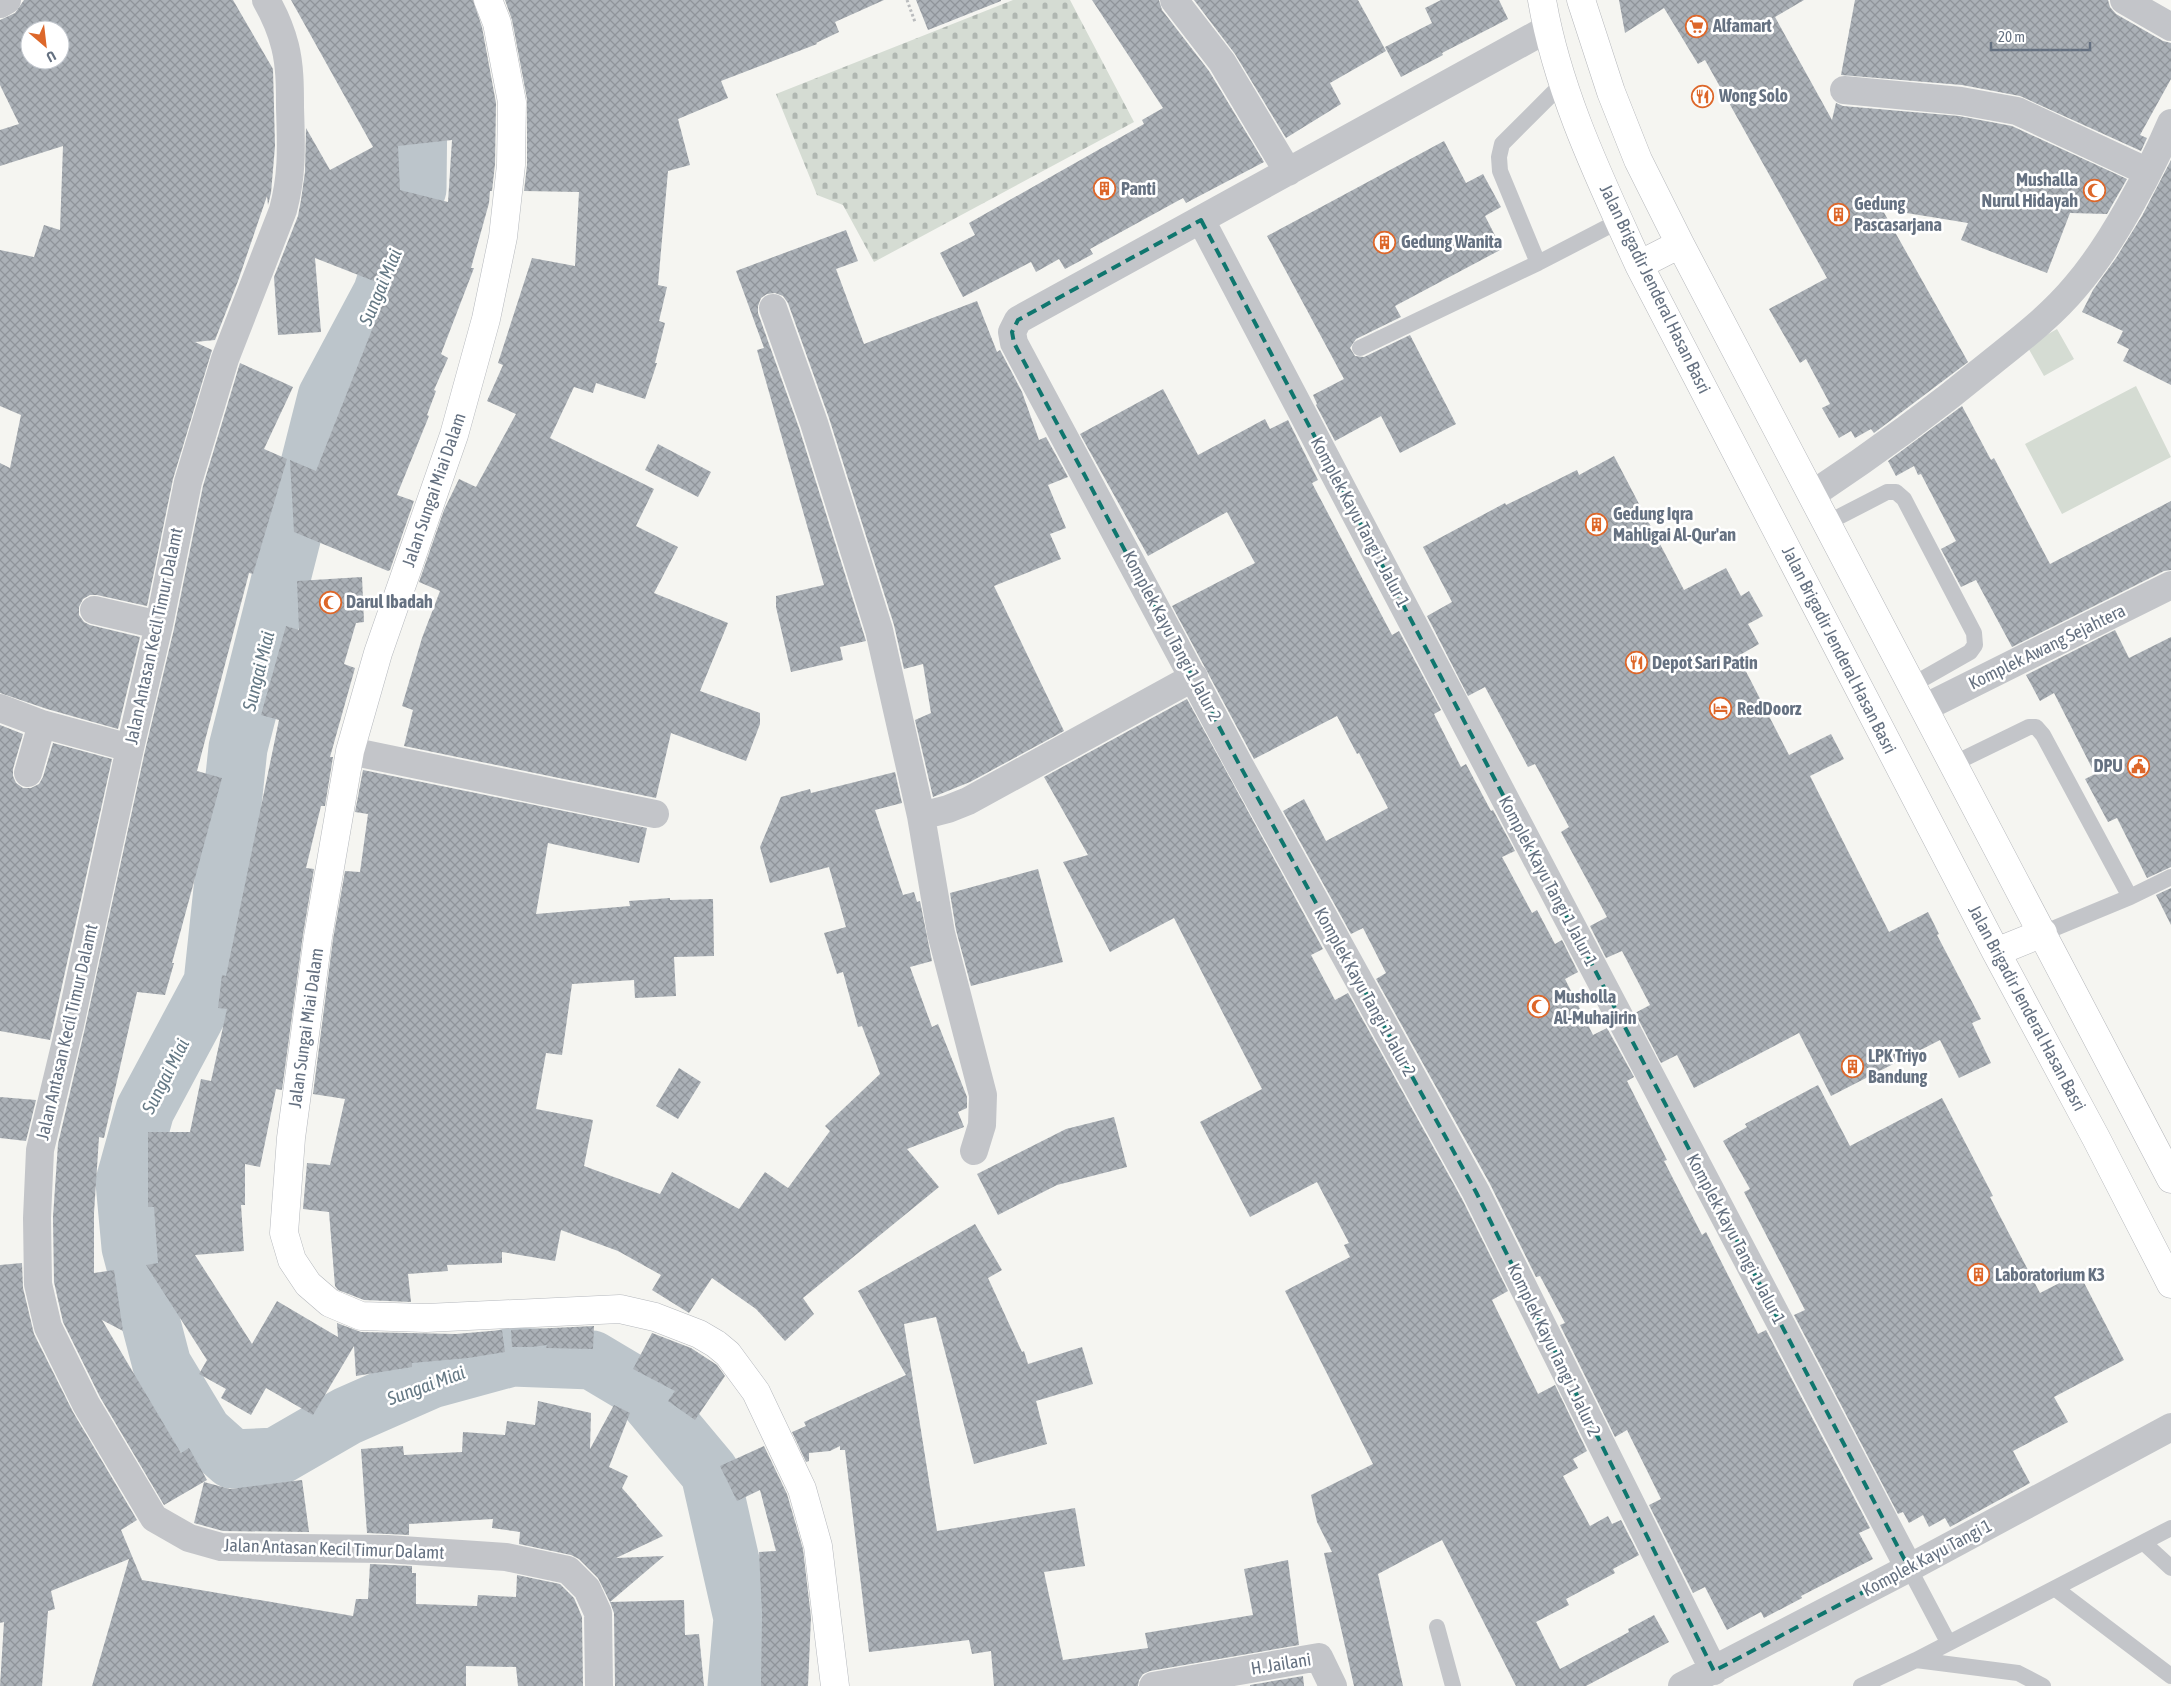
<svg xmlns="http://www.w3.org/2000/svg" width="2171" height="1686" viewBox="0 0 2171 1686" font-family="'Asap Condensed',sans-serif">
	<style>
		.green { fill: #d5dcd3 }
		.cemetery { fill: url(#cemetery-stones) }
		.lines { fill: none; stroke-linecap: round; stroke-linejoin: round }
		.river { stroke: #bcc5cb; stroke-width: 59 }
		.building { fill: url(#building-cross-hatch); fill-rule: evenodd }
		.secondary-casing { stroke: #b5b8bd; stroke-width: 29 }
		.highway-casing { stroke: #b5b7bb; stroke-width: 29 }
		.path { stroke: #babcbe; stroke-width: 3; stroke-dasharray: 2.5 2.5; stroke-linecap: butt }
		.lane { stroke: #c3c5c9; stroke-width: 16 }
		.street { stroke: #c3c5c9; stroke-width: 28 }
		.secondary { stroke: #fff; stroke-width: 28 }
		.highway { stroke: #fff; stroke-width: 28 }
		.marked { fill: none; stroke: #0f766e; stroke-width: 4; stroke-dasharray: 10 6; stroke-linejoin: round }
		.labels { text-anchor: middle; stroke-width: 5; stroke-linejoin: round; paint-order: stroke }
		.poi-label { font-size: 18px; font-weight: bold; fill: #657181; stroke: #fff; text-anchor: start }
		.street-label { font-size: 18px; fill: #657181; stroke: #fff }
		.water-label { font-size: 19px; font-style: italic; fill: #657985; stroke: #fff }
	</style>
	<defs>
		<pattern id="cemetery-stones" width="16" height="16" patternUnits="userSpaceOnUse" patternTransform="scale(1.25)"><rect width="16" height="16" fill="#d5dcd3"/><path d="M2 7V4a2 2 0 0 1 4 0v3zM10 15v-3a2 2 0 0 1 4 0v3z" fill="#b0b7b1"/></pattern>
		<pattern id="building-cross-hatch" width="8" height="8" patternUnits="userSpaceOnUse" patternTransform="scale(1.25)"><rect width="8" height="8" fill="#abb1b7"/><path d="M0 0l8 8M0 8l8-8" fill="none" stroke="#8f949a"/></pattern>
	</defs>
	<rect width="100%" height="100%" fill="#f5f5f1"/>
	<path class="green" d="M2057,329l17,30 -30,17 -17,-30z
		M2136,386l35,71 -109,57 -37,-70z"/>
	<path class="cemetery" d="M1013,0h57l64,122 -260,140 -31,-57 -26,-10 -41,-101z"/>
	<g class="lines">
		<path class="river" d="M392,0l14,28 12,73 -1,88 -35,105 -55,103 -89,351 -25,235 -68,127 -20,72 6,65 31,118 41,68 29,26 44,-2 71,-41 84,-37 81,-22 80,3 47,28 71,85 33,145 -6,68"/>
	</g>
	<path class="building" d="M24,0h209l40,69 2,77 -4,47 -3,12 -1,-9 -29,85 -23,59 -20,2 17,8 -39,129 -26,127 -50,-11h-7l-7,4 -4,8v8l5,7 6,3 50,12 -22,92 -71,-20 -47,-16v-230l10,5 11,-53 -21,-9v-156l34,7 10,-32 16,5 3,-84 -63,20v-36l19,-6 -19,-39v-65l15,-7zM30,30h30v30h-30z
		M291,0h182l9,27 14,76 -1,61 -3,27h-2l-1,12 -18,65h3l-33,86 7,4 -14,32 2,1 -9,24 2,1 -32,79 17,6 -24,69 -2,1 -94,-39 -4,-72 26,11 73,-184 -74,-29 6,74 -43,3 -4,-58 24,-61 3,-16 4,-28 1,-44 24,42 43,-23zM452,140l-4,62 -48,-12 -2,-44z
		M505,0h379l-49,22 4,10 -23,11 1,1 -96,37 7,17 -50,21 12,46 -22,6 -10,114 9,2 -8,34 6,2 -10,40h2l-12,36 -49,-16 -3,10 -19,-6 -24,51 104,51 -18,37 42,21 -24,46 74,30 -28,68 60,22v11l-14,37 -75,-28 -15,65 -252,-52 9,-36 -11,-4 20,-68 18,-47 -21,-9 25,-72 15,-31 17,8 40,-73 -29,-13 16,-36 -5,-2 34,-105 43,8 4,-74 -55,-1 3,-26v-66l-15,-79z
		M916,0h85v1l-73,29z
		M1092,0h67l3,10 47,61 55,91 -78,41 -3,-5 -93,51 3,5 -28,15 -6,-10 -23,13 -5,-10 -68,35 -23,-44 35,-18 -6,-12 175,-99 -2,-4 21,-12z
		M1194,0h164l28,51 -56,32 11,21 -55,34 -51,-84z
		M1441,0h58l9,19 -66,34 1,2 -42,22 -16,-30 47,-24 -7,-15z
		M1619,0h185l-29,17 57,103 4,-17 7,3 116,10 53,10 115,53 -20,35 -37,-1 -23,60 -86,-33 7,-17 -86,-14 86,153 -94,71 -3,-4 -16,9 -4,-7 -12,7 -17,-30 8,-4 -24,-45 -6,4 -31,-54 58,-31 -122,-218 -7,4 -34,-56 -39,25z
		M1855,0h253l2,7 6,7 47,27 8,2v36l-31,56 7,3 -6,13 -121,-55 -58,-11 -121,-10z
		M1444,141l22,42 17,-9 18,33 -16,9 17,33 -107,57 6,11 -45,22 -6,9 5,8 9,1 46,-22 46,89 -56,29 -19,-37 -46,25 -19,-36 1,-1 -4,-9 31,-16 -77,-143z
		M2171,160v225l-48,-24 6,-12 -12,-6 6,-12 -41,-19 11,-22 23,-32 26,-42z
		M846,230l12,31 -22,8 28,75 113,-43 20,51 3,-2 22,42 17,48 7,-3 22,40 -20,8 18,43 -16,6 11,25 -67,27 70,145 -94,51 -37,15 -18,-77 16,-7 -8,-49 -19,5 -10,-44 -65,-207 -41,-115 -5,-7 -8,-3 -8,1 -6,4 -3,8v7l41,115 67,213 -26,6 3,13 -52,12 -15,-65v-11l48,-11 -67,-235 7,-2 -28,-77z
		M240,363l53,24 -29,62 23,10 -34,115 -4,-1 -52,198 25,7 -50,185h2l-9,32 -28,-3 -33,146 -5,-1 -5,76v60l20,-3 9,61 -21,-11 79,133 8,-5 18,32 -43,25 -64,-108 -37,-75 -9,-40 -1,-65 5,-73 27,-116 60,-277 29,-122 29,-143z
		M1163,389l35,66 67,-36 5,10 18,-9 30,60 -6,3 80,152 7,-4 42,79 -7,4 27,53 5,-3 25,47 2,-1 22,41 -13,6 30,56 5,-3 18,34 7,-4 16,32 -13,7 28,56 14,-7 27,49 -7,4 40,79 -3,1 38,74 4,-3 52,102 8,-4 104,198 -11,5 14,26 -72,37 1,2 -38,20 -3,-6 -34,18 -22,-43 -12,6 -44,-88 12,-6 -34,-69 -12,7 -55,-112 5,-2 -25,-47 -4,1 -46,-93 -114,-205 10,-6 -23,-45 -12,6 -68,-123 21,-12 22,42 62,-33 -29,-55 -2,1 -20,-38 -83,43 -82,-153 83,-43 -28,-51 -79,44 -68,-122z
		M1962,406l29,54 3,-2 56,106 121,-63v69l-7,1 -152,76 -36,-67 -15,7 -20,-38 15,-8 -35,-67 -3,1 -4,-9 -18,10 -8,-15z
		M658,444l53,28 -13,25 -53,-27z
		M1614,456l70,134 42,-22 15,28 8,-5 14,25 -15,8 11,20 -21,12 51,99 42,-21 13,25 -34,17 79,156 39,-20 11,22 -2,1 44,84 -9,4 19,40 -32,15 -19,-38 -109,56 -32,-63 -105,55 -17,-33 -16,8 -26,-50 15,-8 -28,-54 -16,7 -16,-32 17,-9 -46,-85 8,-5 -34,-63 -7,3 -43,-80 -17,9 -41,-80 25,-14 -29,-55 82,-44 1,2 71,-35 2,5z
		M362,577l2,45 -8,1 -12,41 11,4 -25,89h3l-8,49h-4l-15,62 8,1 -11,66 -21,155 -6,-1 -16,78 -15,-3v41h-4l3,46 -49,4 57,89 25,-43 61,36 -1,-14 24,9 95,2 46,-4 3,22 -37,6 -56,5v4l-56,9 -2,-30 -41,69 -47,-27 -15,27 -30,-17 5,-9 -27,-15 8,-14 -61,-95 12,-2 -4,-56h-6v-75h42l11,-53 10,2 16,-72 -9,-1 4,-33 4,1 53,-256 -18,-5 25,-89 13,4 -2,-49z
		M2115,630l14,28 42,-21v230l-24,11 -30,-60 -9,4 -23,-43 10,-5 -41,-81 -14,8 -14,-26z
		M1187,699l136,250 -12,6 24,45 13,-7 114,206 46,92 -16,9 46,94 17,-9 32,66 -14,8 5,9 -15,8 27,50 18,-10 4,8 9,-4 18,35 -26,14 2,4 -49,26 3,6 -33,17 24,47 69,-37 -1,-3 26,-14 15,27 -83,44h-70l-74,-146 -64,34 25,112h-49l-30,-133 8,-1 -15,-30 -6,-27 62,-31 -88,-173 65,-34 -6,-12 5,-2 -32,-61 -67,35 -50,-95 62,-33 -88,-171 -64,34 -47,-90 25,-7 -44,-78z
		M0,725l23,9 -10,35v7l3,7 7,5h8l8,-4 4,-7 10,-34 59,16 -62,281 -50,-9z
		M363,770l284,58 -8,35 -91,-20 -12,71 94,-8 -1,-5 41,-3v2l43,-1 1,57 -40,1 2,39 -41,2 -1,-18 -62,4 -10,71 -16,-2 -10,56 57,11 -9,46 76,28 12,-22 67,37 26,-37 23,16 42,-57 -5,-5 55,-52 -18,-48 -4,1 -15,-55 -6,2 -13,-41 22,-6 -17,-60 -59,16 -10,-36 21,-50 29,-8 1,4 84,-21 7,31 -27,7 28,85 11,-3 3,10 3,-1 12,60 -22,6 22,60 6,-3 29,73v11l-9,4 6,15 -57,22 32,38 -136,111 11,16 -29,27 -29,-32 -44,-31 -23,35 -37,-23 9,-15 -43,-24 -57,-21 -6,31 -53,-9v11l-55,2 1,6 -40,3 3,28 -47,-2 -26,-10 -3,-4 -6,-74 -26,-3 4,-46 23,2 15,-66 -32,-5 20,-155 12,-68 15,1 8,-58 -13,-2z
		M1038,869l25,93 -92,24 -15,-56 -6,-37z
		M2171,888v37l-15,-30z
		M679,1068l22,14 -23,37 -22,-13z
		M1818,1085l32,61 92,-48 51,98 -3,1 50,96 39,-20 45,87 -70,37 14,25 -55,29 17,32 -80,44 -5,-9 -16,9 -6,-12 -14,8 -6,-11 -5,2 -104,-199 11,-5 -61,-118 6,-3 -27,-48 24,-14 -2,-3z
		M0,1097l36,3 -10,41 -26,-3z
		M1114,1117l13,50 -70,18 -59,30 -21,-41 89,-45z
		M975,1224l27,46 -14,8 34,74 2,-1 4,13 54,-17 11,37 -57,17 11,43 -73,20 -38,-147 -32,7 33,207 138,-23 10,58 -41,6 19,88 85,-12 -3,-15 108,-18 -9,-46 44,-9 11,85 -149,26 -7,3 -4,6 -1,6h-144l-3,-35 -19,3 -3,-14 -100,12 -24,-202h-5v-4l-10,5 -21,2v8l-3,1 -14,-30 14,-6 -2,-4 102,-47 -48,-84z
		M22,1263l1,25 11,46 39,78 64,108 -16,10 21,50 211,36 3,-17h12l2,-35 42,2v7h4v31l61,2 1,-11 38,2 1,-22 43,9 14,14 8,19 1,69h-65l-2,-19 -50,-1v20h-374l37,-127 -78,32 4,18 -7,2 -6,75h-42l4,-64 -4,1v-358z
		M594,1326l-1,23 -47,-1 1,-3 -15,2h-20l-1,-17z
		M652,1333l39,15 26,17 8,11 -30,44 -27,-19 7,-10 -42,-22z
		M538,1401l53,12 -1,36 24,-44 16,8 -21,54 19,9 -6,12 15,17 -1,2 1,-1 26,30 -47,22 48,-2 -54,46 -12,-24 -19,-19 -8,-4 -52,-11 1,-12 -28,-4 1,-9 -84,5v11l-42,-2 -6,-84 42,-3 1,9 58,-3 1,-20 42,3 2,-14 28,4z
		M764,1446l23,48 16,55 8,68 -3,69h-47l1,-73 -3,-61 17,-1 -16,-61 -23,11 -17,-35z
		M302,1480l7,52 -86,-1 -29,-8 10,-41 26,7z
		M684,1600l1,35 14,-1 5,52h-89l-1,-73 -4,-11z
		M1303,1676l1,10h-54v-1z"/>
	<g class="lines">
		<defs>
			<path id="secondary" d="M488,0l9,23 15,79 -1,63 -8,72 -17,82 -32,116 -76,218 -28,98 -32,186 -27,201 -7,95 8,27 16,24 22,19 31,13 65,2 194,-9 35,8 44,17 17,10 12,10 28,38 46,97 16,57 17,140"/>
			<path id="highway" d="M1542,0c16,93 58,179 97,265l357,687 100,186 75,146
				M1581,0l30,92 27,68 42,84 491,935
				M1639,265l41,-21
				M1996,952l47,-19"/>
		</defs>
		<use href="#secondary" class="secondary-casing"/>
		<use href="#highway" class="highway-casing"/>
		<path class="path" d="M907,0l8,22"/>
		<path class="lane" d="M1538,263l-38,-92 -1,-14 3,-13 61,-61
			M1360,348l178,-85 81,-42
			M1827,523l60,-31h9l8,7 70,134 1,12 -5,7 -58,33
			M1953,764l76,-37h7l7,8 87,162
			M2043,933l87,-36 41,-20
			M2144,1543l27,25
			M1909,1568l39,74
			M2056,1589l115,87
			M1437,1627l16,59
			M1916,1660l255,-132
			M1861,1686l55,-26 102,13 25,13"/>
		<path class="street" d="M266,0c8,14 15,30 19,46 5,20 5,41 5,61 1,37 3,66 -7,103l-58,149 -37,123 -29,143 -29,123 -60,277 -30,125 -3,68 1,66 10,43 38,77 68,114 35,20 32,9 166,2 119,8 62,13 19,19 11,24 1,73
			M1174,0l48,62 66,110
			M2124,0l47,27
			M0,4l7,-4
			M1547,29l-529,291 -6,12 2,11 225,421 237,428 238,479
			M1844,90l117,11 56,10 131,61
			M1201,220l708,1348
			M773,308l41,115 65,207 42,186 27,-7 20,-8 226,-124
			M1813,494c62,-41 122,-85 179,-132 30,-24 60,-47 84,-76 36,-42 73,-112 95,-163
			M94,610l65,15
			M0,708l42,16 88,24
			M1924,708l247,-123
			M350,751l305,63
			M28,773l14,-49
			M921,816l20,117 42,162 -1,30 -8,26
			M1153,1686l166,-29 14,29
			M1682,1686l227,-118 262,-141"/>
		<use href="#secondary" class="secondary"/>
		<use href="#highway" class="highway"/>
	</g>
	<path class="marked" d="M1201,220l708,1348 -195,103 -238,-479 -237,-428 -225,-421 -2,-11 6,-12z"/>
	<defs>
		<symbol id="supermarket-ring" viewBox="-11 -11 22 22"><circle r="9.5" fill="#fff" stroke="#dd672a" stroke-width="1.5"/><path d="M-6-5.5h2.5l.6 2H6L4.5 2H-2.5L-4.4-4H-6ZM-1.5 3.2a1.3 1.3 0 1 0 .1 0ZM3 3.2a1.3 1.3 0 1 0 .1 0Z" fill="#dd672a"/></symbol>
		<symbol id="restaurant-ring" viewBox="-11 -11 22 22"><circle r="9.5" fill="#fff" stroke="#dd672a" stroke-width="1.5"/><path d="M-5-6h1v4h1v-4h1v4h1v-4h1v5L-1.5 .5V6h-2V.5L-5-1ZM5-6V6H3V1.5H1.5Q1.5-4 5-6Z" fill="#dd672a"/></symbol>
		<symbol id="building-ring" viewBox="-11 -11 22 22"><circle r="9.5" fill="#fff" stroke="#dd672a" stroke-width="1.5"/><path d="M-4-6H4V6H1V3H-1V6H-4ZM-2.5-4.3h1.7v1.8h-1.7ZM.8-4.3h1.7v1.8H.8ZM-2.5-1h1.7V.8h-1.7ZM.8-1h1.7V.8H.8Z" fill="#dd672a"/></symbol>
		<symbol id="mosque-ring" viewBox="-11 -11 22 22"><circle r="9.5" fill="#fff" stroke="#dd672a" stroke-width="1.5"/><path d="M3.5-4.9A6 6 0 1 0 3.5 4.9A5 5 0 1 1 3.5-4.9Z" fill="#dd672a"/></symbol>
		<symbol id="hotel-ring" viewBox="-11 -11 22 22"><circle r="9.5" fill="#fff" stroke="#dd672a" stroke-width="1.5"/><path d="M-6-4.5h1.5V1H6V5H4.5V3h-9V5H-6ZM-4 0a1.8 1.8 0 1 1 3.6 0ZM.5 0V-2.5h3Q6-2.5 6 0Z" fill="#dd672a"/></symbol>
		<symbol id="civic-ring" viewBox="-11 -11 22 22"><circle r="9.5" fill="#fff" stroke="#dd672a" stroke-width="1.5"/><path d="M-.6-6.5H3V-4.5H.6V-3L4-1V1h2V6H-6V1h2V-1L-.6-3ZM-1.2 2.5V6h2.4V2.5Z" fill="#dd672a"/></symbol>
	</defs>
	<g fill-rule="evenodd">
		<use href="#supermarket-ring" x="1684" y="14" width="25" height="25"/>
		<use href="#restaurant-ring" x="1690" y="84" width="25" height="25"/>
		<use href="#building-ring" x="1092" y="176" width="25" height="25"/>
		<use href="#mosque-ring" x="2082" y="178" width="25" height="25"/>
		<use href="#building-ring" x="1826" y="202" width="25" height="25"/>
		<use href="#building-ring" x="1372" y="230" width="25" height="25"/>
		<use href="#building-ring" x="1584" y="512" width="25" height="25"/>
		<use href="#mosque-ring" x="318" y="590" width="25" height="25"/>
		<use href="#restaurant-ring" x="1624" y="650" width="25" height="25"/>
		<use href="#hotel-ring" x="1708" y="696" width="25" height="25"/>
		<use href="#civic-ring" x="2126" y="754" width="25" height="25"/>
		<use href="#mosque-ring" x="1526" y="994" width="25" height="25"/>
		<use href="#building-ring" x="1840" y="1054" width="25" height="25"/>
		<use href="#building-ring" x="1966" y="1262" width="25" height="25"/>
	</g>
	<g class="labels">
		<g class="poi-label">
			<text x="1713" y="32">Alfamart</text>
			<text x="1719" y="102">Wong Solo</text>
			<text x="2078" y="186" text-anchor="end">Mushalla<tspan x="2078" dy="21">Nurul Hidayah</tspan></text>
			<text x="1121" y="195">Panti</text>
			<text x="1854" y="210">Gedung<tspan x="1854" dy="21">Pascasarjana</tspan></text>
			<text x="1401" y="248">Gedung Wanita</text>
			<text x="1613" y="520">Gedung Iqra<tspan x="1613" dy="21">Mahligai Al-Qur'an</tspan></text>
			<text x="346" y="608">Darul Ibadah</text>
			<text x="1652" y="669">Depot Sari Patin</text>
			<text x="1737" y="715">RedDoorz</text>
			<text x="2123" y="772" text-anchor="end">DPU</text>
			<text x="1554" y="1003">Musholla<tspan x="1554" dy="21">Al-Muhajirin</tspan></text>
			<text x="1868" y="1062">LPK Triyo<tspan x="1868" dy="21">Bandung</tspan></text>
			<text x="1995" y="1281">Laboratorium K3</text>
		</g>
		<g class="street-label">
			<text transform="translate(1655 289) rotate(64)" y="6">Jalan Brigadir Jenderal Hasan Basri</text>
			<text transform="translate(434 490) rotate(-71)" y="6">Jalan Sungai Miai Dalam</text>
			<text transform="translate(1360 522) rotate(62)" y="6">Komplek Kayu Tangi 1 Jalur 1</text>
			<text transform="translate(154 636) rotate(-78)" y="6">Jalan Antasan Kecil Timur Dalamt</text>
			<text transform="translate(1172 636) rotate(62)" y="6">Komplek Kayu Tangi 1 Jalur 2</text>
			<text transform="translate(2047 647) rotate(-26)" y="6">Komplek Awang Sejahtera</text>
			<text transform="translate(1839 650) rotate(63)" y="6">Jalan Brigadir Jenderal Hasan Basri</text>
			<text transform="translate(1548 881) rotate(62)" y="6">Komplek Kayu Tangi 1 Jalur 1</text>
			<text transform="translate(1365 992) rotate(61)" y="6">Komplek Kayu Tangi 1 Jalur 2</text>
			<text transform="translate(2027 1008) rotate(62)" y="6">Jalan Brigadir Jenderal Hasan Basri</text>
			<text transform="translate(306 1028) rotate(-82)" y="6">Jalan Sungai Miai Dalam</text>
			<text transform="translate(67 1032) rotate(-77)" y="6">Jalan Antasan Kecil Timur Dalamt</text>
			<text transform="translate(1736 1239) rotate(62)" y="6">Komplek Kayu Tangi 1 Jalur 1</text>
			<text transform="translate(1554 1350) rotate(64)" y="6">Komplek Kayu Tangi 1 Jalur 2</text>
			<text transform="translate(334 1549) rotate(2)" y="6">Jalan Antasan Kecil Timur Dalamt</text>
			<text transform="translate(1927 1558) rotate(-28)" y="6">Komplek Kayu Tangi 1</text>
			<text transform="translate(1281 1664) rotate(-9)" y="6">H. Jailani</text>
		</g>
		<g class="water-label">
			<text transform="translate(380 287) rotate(-67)" y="7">Sungai Miai</text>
			<text transform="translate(258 671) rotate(-76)" y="7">Sungai Miai</text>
			<text transform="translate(165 1076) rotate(-63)" y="7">Sungai Miai</text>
			<text transform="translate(426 1385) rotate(-20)" y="7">Sungai Miai</text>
		</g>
	</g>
	<g transform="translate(45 45) rotate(152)"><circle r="24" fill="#ffffff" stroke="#c1c6cd"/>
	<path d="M0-4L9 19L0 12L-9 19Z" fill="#dd672a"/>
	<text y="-8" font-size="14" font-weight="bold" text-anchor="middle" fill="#657181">U</text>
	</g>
	<path d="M1991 42v8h99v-8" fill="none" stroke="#657181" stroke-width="2.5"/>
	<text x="1998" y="42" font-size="15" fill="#657181" stroke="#ffffff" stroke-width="4" paint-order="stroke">20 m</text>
</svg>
